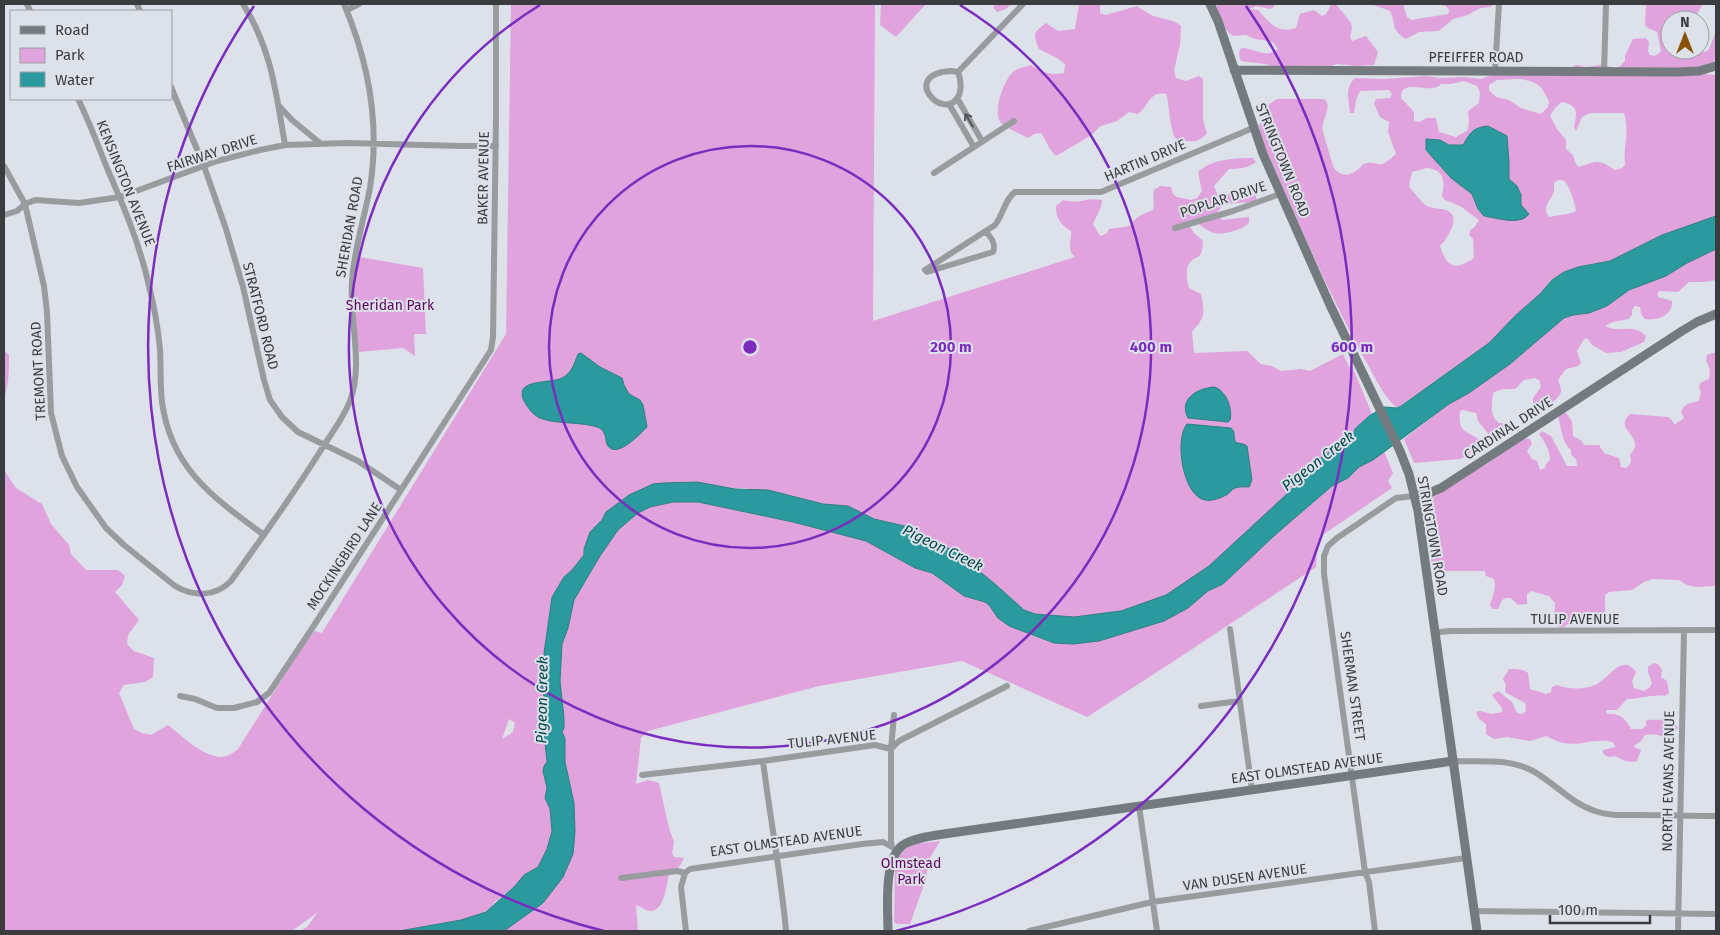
<svg xmlns="http://www.w3.org/2000/svg" width="1720" height="935" viewBox="0 0 1720 935" font-family="'Fira Sans',sans-serif">
	<style>
		.green { fill: #e1a3de; fill-rule: evenodd }
		.water { fill: #2a9a9e; stroke: #2f7e82 }
		.lines { fill: none; stroke-linecap: round; stroke-linejoin: round }
		.street { stroke: #989c9e; stroke-width: 6 }
		.secondary { stroke: #747b7e; stroke-width: 9 }
		.oneway { stroke: #525458 }
		.ring { fill: none; stroke: #7b2cbf; stroke-width: 2.5 }
		.labels { text-anchor: middle; stroke-width: 4; stroke-linejoin: round; paint-order: stroke }
		.street-label { font-size: 14px; fill: #3a3c40; stroke: #dce1ea }
		.park-label { font-size: 14px; fill: #5e075e; stroke: #dce1ea }
		.water-label { font-size: 15px; font-style: italic; fill: #034749; stroke: #dce1ea }
		.centre { fill: #7b2cbf; stroke: #dce1ea; stroke-width: 2.5 }
		.ring-label { font-size: 15px; text-anchor: middle; font-weight: bold; fill: #7b2cbf; stroke: #dce1ea; stroke-width: 4; stroke-linejoin: round; paint-order: stroke }
	</style>
	<rect width="100%" height="100%" fill="#dce1ea"/>
	<path class="green" d="M511,4h364l-2,317 202,-64c-9,-7 -3,-17 -4,-26 -11,-7 -15,-12 -15,-25l7,-6c18,5 22,-3 39,0l-1,7 -8,17 7,12 7,-3 2,-4 21,-3c6,-10 13,-12 23,-16 2,-7 -1,-13 1,-20l6,-4 11,1 2,7 4,3 14,3 6,-2 5,-7 -4,-19c13,-13 37,-14 55,-14l3,4c-8,6 -17,7 -27,7l-15,17 4,10 31,-5 7,3v6c-13,6 -32,-2 -39,13l5,7 27,-3v6c-7,7 -26,12 -35,10 -7,-2 -15,-9 -21,-13l-4,5 5,8 9,8c-1,22 -7,12 -14,23 -4,6 -2,17 0,24l12,6c4,20 4,23 -9,38l2,21 53,-2 14,13 11,2 9,5 20,-2 9,2 33,-17 6,13 3,-1 20,48 -17,15 -2,8 -43,35 -7,9 -8,5 -44,43 -42,37 -43,29 -45,16 -47,6 -39,-3 -11,-4 -29,-26 -86,-57 -35,-8 -26,-13 -25,-2 -77,-16 -104,1 -13,6 -23,17 -4,8 -12,12 -6,17v6l-12,15 -8,7 -7,12 -7,18 -6,46 2,11 -6,16 7,29 -4,14 4,39 -3,4 -1,5 4,17 -2,10 5,11 2,22 -5,18 -9,18 -14,8 -9,11 -20,16 -5,7 -16,7 -13,4 -62,11h-99l7,-4 11,-15 -26,19h-288v-461l12,18 26,16 9,20 18,21 2,9 15,16h32l7,6 -3,9 -7,7 24,28 -11,15 -1,9 7,7 20,7 -1,19 -8,5 -21,3 -5,8 15,36 8,4 9,2 17,-10c14,11 33,30 52,32 7,0 13,-4 18,-8l70,-111 7,-7 7,2 184,-299zM509,719l6,4 -2,9 -11,7z
		M881,4h45l-30,33 -16,-12z
		M995,4h16l-5,5 -9,3 -4,-5z
		M1079,4h23l-2,2v7l6,2 31,-9c4,3 9,6 14,9 9,4 24,4 30,11l-1,19 -6,25 2,8 10,3 13,-5 4,3v41l4,13c-7,8 -11,9 -21,8 -3,-1 -6,0 -8,-1 -9,-4 -8,-36 -12,-46 -17,-3 -17,12 -28,20l-9,-2 -12,9 -16,5 -11,10 -34,20c-8,-7 -9,-15 -15,-23l-7,1 -6,4c-7,-4 -22,-10 -27,-15 -9,-11 3,-43 12,-51 4,-4 12,-5 18,-7 11,7 19,11 33,8l1,-9 -8,-6 -18,-9c-6,-15 -6,-16 7,-26l12,8 17,-2z
		M1216,4h58v3l-4,2 -14,-3 -7,3 9,1c11,12 19,24 38,18l4,-14 14,-4 8,6 4,-2 5,-9 5,-1 15,19 1,5 -2,9 2,4 14,-5 12,16 -4,13 -18,1 -19,-2 -9,3 -50,1 -13,-4 -24,-3c-2,-5 -3,-8 0,-13 14,0 25,11 37,1l-5,-7 -18,-3 -9,-4 -13,1c-12,-9 -14,-18 -17,-32z
		M1371,4h32l4,13 4,3 37,-6 1,-4 -3,-4 -10,-2h58l-4,3 -10,1 -12,7 -15,4 -14,12 -20,1 -13,7c-16,-10 -9,-13 -16,-28z
		M1646,4h57l-7,12v4h-26v30h30l5,2 4,-3 7,-18v25l-3,9 -11,6 4,3 10,1v141l-54,19 -52,26 -32,6 -14,5 -13,8 -11,14 -24,21 -27,28 -92,65c-16,-14 -22,-32 -33,-50 -38,-69 -68,-143 -101,-215l-4,-18 8,-12 2,-9 8,-5h47c10,8 -4,21 -1,32 1,5 10,35 11,37 9,12 22,6 29,-4 18,-5 12,9 33,-10l-8,-22 1,-10 -9,-5 -6,-13 2,-5 14,-1 2,-4 -3,-4 -29,1 -4,9 -2,13h-4c-1,-15 -6,-24 5,-35l29,1 42,-3 15,2 23,-1 17,2 13,-5h56l27,-9 9,2 14,-2 18,3 7,-7v-5l8,-17 13,-1 3,4 -1,9 2,4c5,2 8,0 11,-4l-4,-19 -9,-4 -3,-3zM1517,79c19,1 25,6 32,23l-1,5 -7,7 -20,-6 -12,-8 -13,-3 -7,-7v-5l8,-5zM1464,81l13,5 3,7 -1,10 -11,8 1,10 -1,9 -12,7 -17,-5 -3,-14h-9l-8,4 -5,-1v-9l-13,-14c-1,-22 31,-2 40,-14h9zM1562,102c17,4 15,10 12,25l2,4 6,-14 8,-4h34c6,18 -1,33 1,52l-3,3 -7,2c-17,-11 -17,-9 -36,-3l-3,-3 -3,-9 -7,-6v-9l-9,-11 -7,-13 5,-8zM1488,126l21,37v16l12,16v10l-43,4 -6,-15 -21,-16 -11,-38 9,5h14c8,-13 10,-17 25,-19zM1426,168c19,1 19,14 16,28l3,4 15,6 19,14 -5,8 -4,2 -1,5 4,4 1,19c-19,13 -27,10 -34,-12 7,-7 23,-30 6,-36 -6,-2 -13,-1 -19,-4 -2,0 -16,-17 -18,-20l3,-14zM1558,180c4,0 6,0 8,3 3,3 10,23 10,28l-4,2 -23,4c-8,-10 2,-16 5,-26 0,-3 0,-6 0,-8z
		M1716,249v31l-12,2h-15l-11,10 -18,-1 -2,1v5l14,4c1,15 -15,20 -27,18l-4,-5 -1,-7 -5,-1 -3,4v5l-3,4 -16,3 -8,4c15,8 27,-4 41,10l-2,6 -23,10 -15,1 -14,-8 -5,-7 -3,1 -7,12 4,12 -3,3 -12,3 -8,11c1,3 2,6 3,9 1,10 -15,17 -22,20l-6,-4v-7l8,-11 -2,-7 -4,-2 -11,2 -9,9c-8,0 -14,-1 -22,4 -1,12 -4,22 6,30 6,0 11,1 12,7l-2,4 -19,2 -12,-15 -2,-8 -14,-3 -2,1c-2,23 5,18 20,29 -2,9 -12,16 -20,19l-46,4 -10,-24 45,-35 20,-11 41,-29 54,-46 9,-3 16,-2 18,-7 22,-16 37,-14 21,-13z
		M359,257l64,11 3,66h-12l1,22 -12,-8 -44,4c-4,-32 -7,-64 0,-95z
		M4,350l5,5c0,14 0,30 -5,43z
		M1712,353h4v233l-20,1 -9,-2 -8,-5 -26,-1 -9,3 -12,8 -23,2 -4,3v24c-10,8 -20,4 -31,1l-12,8c-11,-4 -7,-16 -7,-25l-6,-7 -18,-5 -4,3v10l-9,1 -7,-7h-5l-4,2 -4,9h-5l-3,-3c2,-10 7,-17 4,-27l-8,-3 -1,-5h-52l-10,-62v-4l4,-4 67,-42 27,-21 9,1 2,5 -5,7 5,8 5,2 3,9 5,-2 1,-4 4,-4c0,-9 -5,-18 -11,-26l3,-3 9,5 16,30h10c0,-6 -1,-8 -6,-11v-5c-9,-7 -10,-23 -13,-34l3,-3h5l6,8 1,15 9,5 2,4h15l5,8 15,5 2,9 5,1c5,-4 6,-7 4,-13 2,-3 6,-7 5,-11 -1,-12 -19,-17 -5,-30l38,3 4,3 2,5 10,-7 -3,-5c2,-9 9,-10 18,-12l2,-9 -2,-4 1,-5 9,-4 1,-9 -4,-10 1,-5z
		M1384,451l9,22 -5,8 4,7 -71,48 -4,16 -1,15 -145,96 -84,54 -125,-56 -143,25 -171,45 -7,7 -5,46 12,-4 11,3 10,45 5,14 -2,11 2,4 10,1 -5,9 -10,7c-2,10 -5,37 -18,37 -5,0 -10,-4 -15,-6l2,26h-134l39,-28 20,-26 4,-11 7,-63 -9,-41v-24l-3,-6 2,-14 -4,-37 2,-37 6,-16 6,-28 26,-44 18,-26 20,-17 12,-6 23,-5h25l95,20 73,19 49,27 16,5 33,23 21,6 4,3 9,13 32,17 24,8 19,1 115,-36 20,-17 15,-7 52,-49 57,-49 16,-8 11,-11z
		M1654,663l4,1 4,6 -1,7 6,4 2,12 -4,3c-12,-2 -25,3 -38,3l-10,11h-11l1,4c12,-2 19,5 24,15h11l4,-3v-5l2,-1c10,0 25,-2 30,8 -5,5 -7,10 -14,10 -6,-5 -12,-4 -19,-3l-4,6 -6,4 -1,2 7,3 -4,11c-8,2 -15,-1 -22,-5 -6,2 -8,1 -12,-3v-3l12,-3 -2,-5c-27,-6 -36,11 -67,-6l-16,5 -23,-4 -13,2 -8,-5v-10l-7,-5 -3,-7 4,-1 12,3 10,-2v-4l-10,-13 6,-4 14,11 5,11 5,1 4,-3 -1,-8 -20,-11 1,-7 -3,-6 6,-10c7,0 14,0 19,4l2,16 16,5 5,-2 1,-5 5,-2c10,4 27,5 38,0 14,-6 27,-33 41,-13l-4,9 2,7 10,3 6,-4 2,-4 -4,-11v-5z
		M940,841l-12,20 -2,18 -16,45h-14l-2,-2 1,-54c6,-26 23,-24 45,-27z"/>
	<path class="water" d="M1488,126l19,10 2,27v16l8,7 4,9v10l8,9c-9,12 -32,4 -45,2l-6,-7 -6,-15 -21,-16 -25,-28v-11l14,1 9,5h14c8,-13 9,-17 25,-19z
		M1716,216v33l-29,14 -21,13 -37,14 -22,16 -18,7 -16,2 -9,3 -54,46 -41,29 -20,11 -76,56 -14,7 -11,11 -16,8 -57,49 -52,49 -15,7 -20,17 -24,13 -65,20 -26,3 -19,-1 -45,-17 -11,-8 -9,-13 -4,-3 -21,-6 -32,-23 -17,-5 -49,-27 -73,-19 -95,-20h-25l-23,5 -12,6 -20,17 -18,26 -26,44 -6,28 -6,16 -2,37 4,37v10l-2,4 3,6v24l9,41 1,28 -2,23 -10,23 -20,26 -39,28h-105l62,-11 25,-8 29,-26 9,-11 14,-8 9,-18 5,-18 -2,-22 -5,-11 2,-10 -4,-17 1,-5 3,-4 -4,-39 4,-14 -7,-29 6,-16 -2,-11 8,-56 12,-20 8,-7 12,-15v-6l6,-17 12,-12 4,-8 23,-17 24,-11 10,-1 34,-1 38,7 33,1 55,14 25,2 26,13 35,8 48,26 38,31 29,26 11,4 39,3 47,-6 45,-16 43,-29 79,-73 7,-7 1,-6 7,1c5,-6 5,-12 10,-18l40,-26 2,-8 14,-13 15,-9 13,1 4,-2 88,-63 27,-28 24,-21 12,-14 12,-8 14,-5 32,-6 52,-26z
		M581,353l19,14 22,11 2,7 5,9 11,6 3,5 4,22c-6,6 -30,32 -39,19 -4,-6 0,-11 -8,-18 -17,-7 -44,-3 -60,-10 -7,-3 -12,-10 -16,-17 -11,-23 27,-17 38,-23 10,-5 12,-14 16,-24z
		M1214,387c12,3 19,22 16,33l-2,2 -40,-4c-10,-19 10,-30 26,-31z
		M1187,424l44,4 3,4c0,16 4,8 13,14l5,34 -3,7c-5,0 -11,-1 -16,2 0,0 -5,5 -5,5 -5,3 -17,8 -23,6 -22,-4 -31,-60 -18,-76z"/>
	<g class="lines">
		<path class="street" d="M27,4l3,7
			M137,4l3,7
			M243,4c29,46 33,89 42,141
			M347,10l12,-6
			M951,71l7,1c3,8 4,15 1,23 -14,30 -61,-21 -8,-24z
			M1495,71l4,-67
			M958,72l65,-68
			M1604,72l2,-68
			M171,87l33,79 22,63 17,58 21,93 6,20 12,17 16,15 60,29 43,29
			M957,98l25,43
			M78,99c11,22 20,46 29,69 17,39 33,77 42,118 5,20 9,42 11,63 1,18 0,36 2,53 9,67 52,96 102,133
			M949,104l25,43
			M280,107l12,13 28,23
			M4,166l21,38 19,82 3,26 4,101 11,43 15,31 29,41 18,17 51,41c19,11 40,11 56,-5 31,-43 62,-86 90,-131 10,-16 22,-31 29,-49 14,-37 -1,-81 2,-120 2,-31 12,-62 18,-93 10,-63 -1,-125 -26,-184
			M934,173l80,-52
			M4,215l13,-4 8,-7 10,-4 44,3 41,-6 97,-36 43,-11 25,-5 63,-2 113,3h35
			M1175,228l58,-17 47,-17
			M925,270l70,-45c8,-10 10,-26 20,-33h86l152,-64
			M925,270l2,2 66,-20c3,-8 -1,-14 -7,-20
			M1230,629l22,161
			M1435,635l5,-3 11,-1 265,-1
			M180,696l15,3 22,9h17l23,-6 12,-9 44,-66 178,-277 2,-13 3,-222v-111
			M1201,706l38,-5
			M763,761c7,57 18,113 23,170
			M1453,761c26,1 54,-3 78,9 23,12 39,33 64,41 14,5 30,4 45,4 25,0 51,1 76,1
			M642,775l121,-14 112,-16 16,4 8,-8 108,-55
			M1139,806l18,125
			M892,847l-1,-4v-94l3,-34
			M685,873l5,-4 7,-1 165,-24 21,-2 9,5
			M685,873l-4,14 5,44
			M621,878l56,-7 8,2
			M1474,911l242,3
			M1029,931l123,-29 314,-44
			M1375,931l-6,-49 -4,-10 -41,-298v-18l4,-10 9,-8 59,-40 18,-2
			M1678,931l6,-300"/>
		<path class="secondary" d="M1210,4l8,17 45,133 67,151 70,146 9,23 9,37 59,420
			M1234,70l443,2 22,-1 17,-5
			M1414,496l13,-2 14,-6 241,-157 15,-9 19,-8
			M888,931c0,-22 -5,-72 15,-86 11,-7 28,-9 41,-11l509,-73"/>
	</g>
	<defs><path id="oneway-shaft" d="M-6 0H5M1.5-3L5.5 0L1.5 3" fill="none" stroke-width="1.6" stroke-linecap="round" stroke-linejoin="round" transform="scale(1.25)"/></defs>
	<use class="oneway" href="#oneway-shaft" transform="translate(969 120) rotate(-121)"/>
	<g class="ring">
		<circle cx="750" cy="347" r="201"/>
		<path d="M960 5A401 401 0 1 1 540 5"/>
		<path d="M604 931A602 602 0 0 1 254 6M1246 6A602 602 0 0 1 896 931"/>
	</g>
	<g class="labels">
		<g class="street-label">
			<text x="1476" y="62">PFEIFFER ROAD</text>
			<text transform="translate(212 153) rotate(-18)" y="5">FAIRWAY DRIVE</text>
			<text transform="translate(1145 160) rotate(-23)" y="5">HARTIN DRIVE</text>
			<text transform="translate(1283 160) rotate(68)" y="5">STRINGTOWN ROAD</text>
			<text transform="translate(483 178) rotate(-89)" y="5">BAKER AVENUE</text>
			<text transform="translate(126 183) rotate(68)" y="5">KENSINGTON AVENUE</text>
			<text transform="translate(1223 199) rotate(-18)" y="5">POPLAR DRIVE</text>
			<text transform="translate(349 227) rotate(-80)" y="5">SHERIDAN ROAD</text>
			<text transform="translate(261 316) rotate(76)" y="5">STRATFORD ROAD</text>
			<text transform="translate(38 371) rotate(-93)" y="5">TREMONT ROAD</text>
			<text transform="translate(1508 428) rotate(-33)" y="5">CARDINAL DRIVE</text>
			<text transform="translate(1433 536) rotate(80)" y="5">STRINGTOWN ROAD</text>
			<text transform="translate(344 556) rotate(-57)" y="5">MOCKINGBIRD LANE</text>
			<text x="1575" y="624">TULIP AVENUE</text>
			<text transform="translate(1353 686) rotate(82)" y="5">SHERMAN STREET</text>
			<text transform="translate(832 739) rotate(-6)" y="5">TULIP AVENUE</text>
			<text transform="translate(1307 768) rotate(-8)" y="5">EAST OLMSTEAD AVENUE</text>
			<text transform="translate(1668 781) rotate(-89)" y="5">NORTH EVANS AVENUE</text>
			<text transform="translate(786 841) rotate(-8)" y="5">EAST OLMSTEAD AVENUE</text>
			<text transform="translate(1245 877) rotate(-8)" y="5">VAN DUSEN AVENUE</text>
		</g>
		<g class="park-label">
			<text x="390" y="310">Sheridan Park</text>
			<text x="911" y="868">Olmstead<tspan x="911" dy="16">Park</tspan></text>
		</g>
		<g class="water-label">
			<text transform="translate(1318 461) rotate(-38)" y="5">Pigeon Creek</text>
			<text transform="translate(943 548) rotate(26)" y="5">Pigeon Creek</text>
			<text transform="translate(542 700) rotate(-89)" y="5">Pigeon Creek</text>
		</g>
	</g>
	<circle cx="750" cy="347" r="8" class="centre"/>
	<g class="ring-label">
		<text x="951" y="352">200 m</text>
		<text x="1151" y="352">400 m</text>
		<text x="1352" y="352">600 m</text>
	</g>
	<rect width="1720" height="935" fill="none" stroke="#3a3c40" stroke-width="10"/>
	<rect x="10" y="10" width="162" height="90" fill="#dce1ea" stroke="#9b9fa6"/>
	<rect x="20" y="26" width="25" height="8" fill="#747b7e" stroke="#9b9fa6"/>
	<text x="55" y="35" font-size="15" fill="#3a3c40">Road</text>
	<rect x="20" y="48" width="25" height="15" fill="#e1a3de" stroke="#9b9fa6"/>
	<text x="55" y="60" font-size="15" fill="#3a3c40">Park</text>
	<rect x="20" y="72" width="25" height="15" fill="#2a9a9e" stroke="#9b9fa6"/>
	<text x="55" y="85" font-size="15" fill="#3a3c40">Water</text>
	<g transform="translate(1685 35)"><circle r="24" fill="#dce1ea" stroke="#9b9fa6"/>
	<path d="M0-4L9 19L0 12L-9 19Z" fill="#895104"/>
	<text y="-8" font-size="14" font-weight="bold" text-anchor="middle" fill="#3a3c40">N</text>
	</g>
	<path d="M1550 915v8h100v-8" fill="none" stroke="#3a3c40" stroke-width="2.5"/>
	<text x="1558" y="915" font-size="15" fill="#3a3c40" stroke="#dce1ea" stroke-width="4" paint-order="stroke">100 m</text>
</svg>
